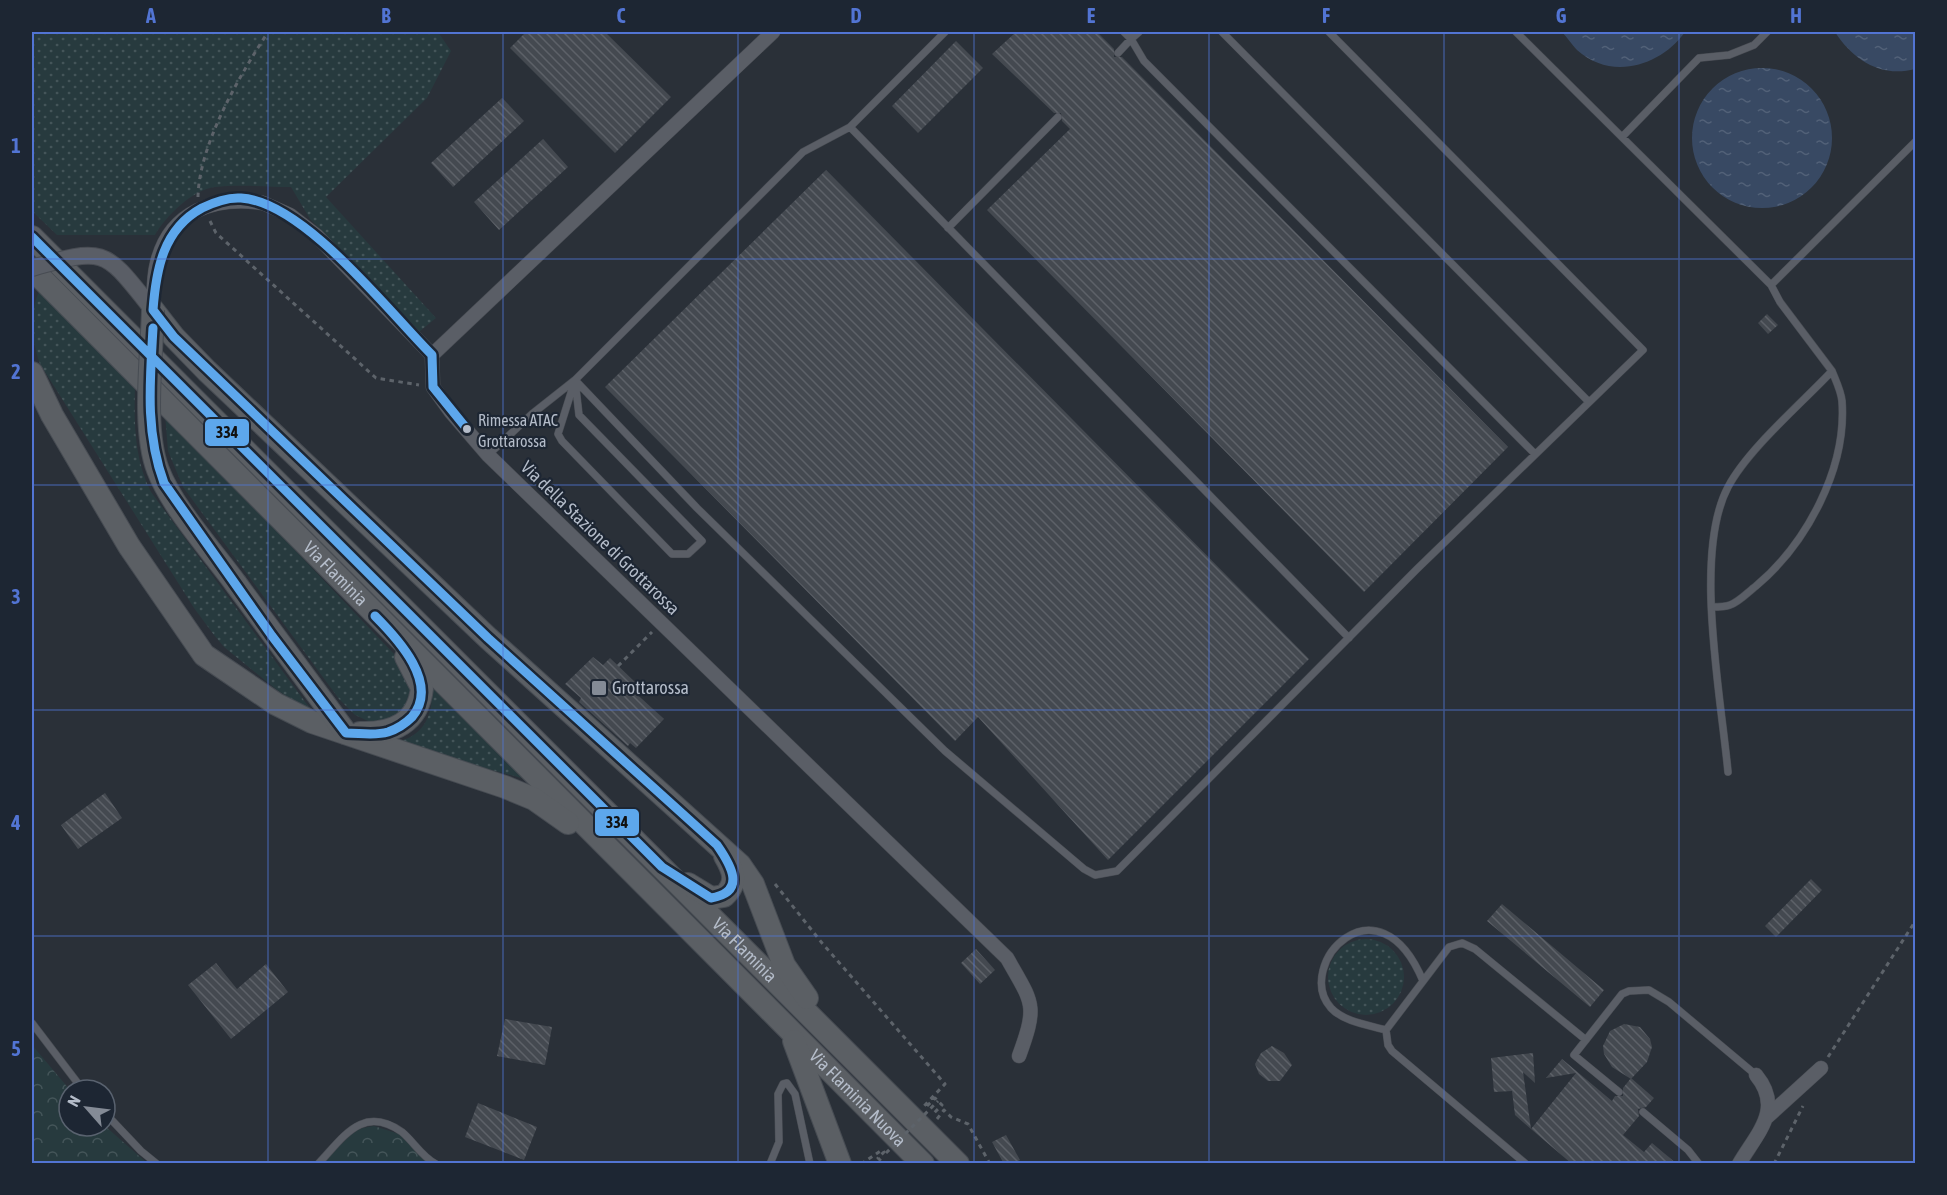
<svg xmlns="http://www.w3.org/2000/svg" width="1947" height="1195" viewBox="0 0 1947 1195" font-family="'Asap Condensed',sans-serif">
	<style>
		.grass { fill: url(#grass-dots) }
		.forest { fill: url(#forest-crowns) }
		.water { fill: url(#water-ripples) }
		.building { fill: url(#building-back-hatch) }
		.lines { fill: none; stroke-linecap: round; stroke-linejoin: round }
		.service-casing { stroke: #484c53; stroke-width: 8 }
		.minor-casing { stroke: #484c53; stroke-width: 15 }
		.trunk-casing { stroke: #474c53; stroke-width: 24 }
		.path { stroke: #5d636a; stroke-width: 3; stroke-dasharray: 4.5 4.5; stroke-linecap: butt }
		.service { stroke: #5a5e66; stroke-width: 7 }
		.minor { stroke: #5a5e66; stroke-width: 14 }
		.trunk { stroke: #5b5f64; stroke-width: 22 }
		.minor-bridge-casing { stroke: #484c53; stroke-width: 15; stroke-linecap: butt }
		.tertiary-bridge-casing { stroke: #484c53; stroke-width: 18; stroke-linecap: butt }
		.trunk-bridge-casing { stroke: #474c53; stroke-width: 24; stroke-linecap: butt }
		.path-bridge { stroke: #5d636a; stroke-width: 3; stroke-dasharray: 4.5 4.5; stroke-linecap: butt }
		.minor-bridge { stroke: #5a5e66; stroke-width: 14 }
		.tertiary-bridge { stroke: #5a5e66; stroke-width: 16 }
		.trunk-bridge { stroke: #5b5f64; stroke-width: 22 }
		.bus-1-casing { stroke: #1d2633; stroke-width: 14 }
		.bus-1 { stroke: #5da7ec; stroke-width: 9 }
		.grid { fill: none; stroke: #5274d3; stroke-width: 1.5; stroke-opacity: 0.55 }
		.bus-dot { fill: #b4bcc9; stroke: #1d2633; stroke-width: 2 }
		.poi-dot { fill: #848b96; stroke: #1d2633; stroke-width: 2 }
		.labels { text-anchor: middle; stroke-width: 4.5; stroke-linejoin: round; paint-order: stroke }
		.bus-label { font-size: 16px; fill: #b4bcc9; stroke: #1d2633; text-anchor: start }
		.street-label { font-size: 18px; fill: #b4bcc9; stroke: #1d2633 }
		.poi-label { font-size: 18px; fill: #b4bcc9; stroke: #1d2633; text-anchor: start }
		.line-badge { stroke: #1d2633; stroke-width: 2 }
		.pale-badge-label { font-size: 16px; text-anchor: middle; font-weight: bold; fill: #111 }
		.neatline { fill: none; stroke: #5274d3; stroke-width: 2 }
		.grid-label { font-size: 20px; text-anchor: middle; font-weight: bold; fill: #5274d3 }
	</style>
	<defs>
		<pattern id="grass-dots" width="8" height="8" patternUnits="userSpaceOnUse" patternTransform="scale(1.5)"><rect width="8" height="8" fill="#273a3e"/><path d="M2 2h.1M6 6h.1" fill="none" stroke="#445559" stroke-width="1.8" stroke-linecap="round"/></pattern>
		<pattern id="forest-crowns" width="20" height="18" patternUnits="userSpaceOnUse" patternTransform="scale(1.5)"><rect width="20" height="18" fill="#273a3e"/><path d="M2 6a3 3 0 1 1 6 0M12 15a3 3 0 1 1 6 0" fill="none" stroke="#445559"/></pattern>
		<pattern id="water-ripples" width="26" height="14" patternUnits="userSpaceOnUse" patternTransform="scale(1.5)"><rect width="26" height="14" fill="#384963"/><path d="M2 4q2-2 4 0t4 0M15 11q2-2 4 0t4 0" fill="none" stroke="#526178"/></pattern>
		<pattern id="building-back-hatch" width="6" height="6" patternUnits="userSpaceOnUse" patternTransform="scale(1.5)"><rect width="6" height="6" fill="#444950"/><path d="M-1 5l2 2M0 0l6 6M5-1l2 2" fill="none" stroke="#5d6168"/></pattern>
	</defs>
	<rect width="100%" height="100%" fill="#2a3038"/>
	<path class="grass" d="M32,32h406l13,19 -24,47 -101,99 110,121 -17,14 -109,-113 -19,-32c-25,0 -51,-3 -76,0 -22,2 -50,30 -60,48h-98l-25,-24z
		M40,290l95,96c-1,37 -1,72 16,106l163,222 -37,-24 -53,-43 -10,-12 -20,-27 -154,-244c-8,-23 -12,-51 0,-74z
		M165,414l230,241 17,23 -1,26 -32,22 -24,-11 -16,-16 -156,-212 -15,-36z
		M430,680l95,99 -135,-37c34,-1 47,-31 40,-62z
		M1328 977a38 38 0 1 1 76 0a38 38 0 1 1-76 0Z"/>
	<path class="forest" d="M32,1045l38,45 -1,36h36l42,37h-115z
		M374,1126l25,8 29,29 -107,1 36,-35z"/>
	<path class="water" d="M1562,32h123c-24,34 -74,49 -108,18 -5,-5 -10,-13 -15,-18z
		M1835,32h80v37c-34,9 -62,-9 -80,-37z
		M1692 138a70 70 0 1 1 140 0a70 70 0 1 1-140 0Z"/>
	<path class="building" d="M526,32h79l66,65 -56,56 -105,-105z
		M1016,32h81l17,17v8h8l386,390 -144,145 -377,-382 83,-81 -8,-8 -1,-8h-7l-62,-59z
		M956,41l27,27 -65,65 -26,-27z
		M502,98l22,23 -71,66 -22,-24z
		M543,139l25,28 -69,63 -25,-28z
		M826,170l483,489 -201,201 -130,-143 -23,24 -350,-354z
		M1767,314l11,11 -10,9 -10,-11z
		M593,657l10,8 7,-7 25,24 -5,6 34,31 -28,29 -6,-5 -2,3 -49,-44 2,-4 -16,-14z
		M105,793l17,25 -44,31 -17,-24z
		M1811,879l11,11 -46,47 -11,-11z
		M1502,904l102,86 -14,17 -103,-86z
		M976,949l19,21 -15,14 -19,-21z
		M216,963l21,26 29,-25 22,28 -57,47 -43,-54z
		M505,1019l47,8 -7,38 -48,-9z
		M1624,1024l16,3 10,12 2,8 -5,15 -16,17 -19,-12 -8,-13 -1,-8 7,-15z
		M1272,1046l12,7 8,12 -12,16h-12l-9,-7 -4,-10 6,-11z
		M1533,1053l2,30 -12,-11 8,57 -16,-14 -3,-24 -18,1 -3,-34z
		M1562,1059l50,42 3,-5h8v-8l8,-10 23,20 -8,9 -8,2 1,7 -16,19 21,17 8,-9 25,21h-105l-41,-35 45,-56 -30,5z
		M478,1103l59,24 -13,33 -59,-23z
		M1006,1135l14,25 -7,4h-9l-12,-22z"/>
	<g class="lines">
		<defs>
			<path id="service" d="M945,32l-95,95 499,511
				M1124,32l7,7 8,-7
				M1222,32l367,370
				M1516,32l255,253 145,-144
				M1118,53l13,-14 13,22 391,393
				M1622,137l77,-79 30,-3 25,-10 13,-13
				M948,228l110,-111
				M575,380l122,128 248,243 139,118 11,6 22,-4 300,-302 226,-219 -314,-318
				M575,380l4,35 123,126 -14,13h-16l-110,-113 -4,-7z
				M488,455l44,-41 43,-34 228,-228 47,-25
				M1712,607c5,0 13,0 18,-2 9,-3 18,-13 26,-19 50,-42 91,-117 86,-185 -1,-10 -6,-20 -10,-30
				M1728,772c-7,-76 -35,-219 0,-285 20,-38 74,-84 104,-116l-52,-69 -9,-17
				M32,1023l51,67
				M1386,1030c-18,-5 -42,-8 -55,-22 -38,-43 47,-135 92,-27
				M1619,1092l-45,-37 48,-61 7,-3 20,-1 20,12 87,73
				M1643,1112l45,38 11,14
				M105,1113l36,38 16,13
				M318,1164c25,-26 44,-60 84,-32 12,10 20,25 34,32
				M770,1164l9,-22 -1,-48 5,-10 4,-1 8,11 15,70
				M1526,1164l-134,-113 -4,-6 -2,-15 63,-83 13,-4 13,6 111,91"/>
			<path id="minor" d="M773,32l-341,323 1,32 18,25 37,43 519,503c26,46 31,46 12,98
				M263,203l27,12 27,21 115,119
				M1766,1118l55,-50
				M1739,1164c18,-31 45,-55 17,-89"/>
			<g id="trunk">
				<path id="s1" d="M32,237l926,927"/>
				<path id="s2" d="M32,269l891,895"/>
				<path d="M153,310l21,27 33,34 281,267 252,227 13,19 31,81 23,33"/>
				<path d="M32,373l20,42 77,131 75,109 72,49 36,18 193,65 29,12 34,24"/>
				<path d="M236,584l110,149"/>
				<path d="M360,733c33,1 58,-10 62,-45l-16,-31"/>
				<path d="M688,884l23,14 13,-2c14,-13 10,-25 1,-40"/>
				<path d="M794,1041l46,123"/>
			</g>
		</defs>
		<use href="#service" class="service-casing"/>
		<use href="#minor" class="minor-casing"/>
		<use href="#trunk" class="trunk-casing"/>
		<path class="path" d="M198,197c1,-53 42,-122 70,-165
			M210,221l6,12 160,145 43,7
			M618,666l34,-34
			M775,884l47,59 123,141 -21,22
			M1828,1057l88,-137
			M927,1106l8,-8 7,7 -9,9
			M937,1119l7,-9 7,7 17,7 22,40
			M861,1164l21,-14 2,2 -6,6 6,6
			M1774,1164l29,-58"/>
		<use href="#service" class="service"/>
		<use href="#minor" class="minor"/>
		<use href="#trunk" class="trunk"/>
		<defs>
			<path id="minor-bridge" d="M153,310c1,-16 0,-32 4,-47 13,-53 59,-67 106,-60"/>
			<path id="tertiary-bridge" d="M32,268c75,-22 73,-18 121,42"/>
			<path id="trunk-bridge" d="M153,310c-1,45 -11,119 5,160 14,37 54,81 78,114"/>
		</defs>
		<use href="#minor-bridge" class="minor-bridge-casing"/>
		<use href="#tertiary-bridge" class="tertiary-bridge-casing"/>
		<use href="#trunk-bridge" class="trunk-bridge-casing"/>
		<path class="path-bridge" d="M886,1153l52,-52"/>
		<use href="#minor-bridge" class="minor-bridge"/>
		<use href="#tertiary-bridge" class="tertiary-bridge"/>
		<use href="#trunk-bridge" class="trunk-bridge"/>
		<defs>
			<path id="bus-1" d="M32,237l630,630 49,31c36,-6 20,-33 6,-53l-229,-207 -314,-301 -21,-27c3,-40 10,-81 49,-102 12,-6 25,-11 39,-10 63,4 147,113 191,157
				M153,328c-3,53 -8,104 11,155l108,153 74,97c14,0 29,3 42,-1 9,-3 17,-8 24,-15 28,-33 -14,-78 -37,-101
				M432,355l1,32 34,42"/>
		</defs>
		<use href="#bus-1" class="bus-1-casing"/>
		<use href="#bus-1" class="bus-1"/>
	</g>
	<path class="grid" d="M268,32v1132M503,32v1132M738,32v1132M974,32v1132M1209,32v1132M1444,32v1132M1679,32v1132M32,259h1884M32,485h1884M32,710h1884M32,936h1884"/>
	<circle class="bus-dot" cx="467" cy="429" r="5"/>
	<rect class="poi-dot" x="591" y="680" width="16" height="16" rx="3"/>
	<g class="labels">
		<g class="bus-label">
			<text x="478" y="426">Rimessa ATAC<tspan x="478" dy="21">Grottarossa</tspan></text>
		</g>
		<g class="street-label">
			<text transform="translate(600 538) rotate(44)" y="6">Via della Stazione di Grottarossa</text>
			<text dy="6" stroke="none"><textPath href="#s2" startOffset="430">Via Flaminia</textPath></text>
			<text dy="6" stroke="none"><textPath href="#s1" startOffset="1008">Via Flaminia</textPath></text>
			<text dy="6" stroke="none"><textPath href="#s2" startOffset="1170">Via Flaminia Nuova</textPath></text>
		</g>
		<g class="poi-label">
			<text x="612" y="694">Grottarossa</text>
		</g>
	</g>
	<g class="line-badge">
		<rect x="204" y="418" width="46" height="29" rx="6" fill="#5da7ec"/>
		<rect x="594" y="808" width="46" height="29" rx="6" fill="#5da7ec"/>
	</g>
	<g class="pale-badge-label">
		<text x="227" y="438">334</text>
		<text x="617" y="828">334</text>
	</g>
	<rect width="1947" height="1195" fill="none" stroke="#1d2633" stroke-width="66"/>
	<g transform="translate(87 1108) rotate(298)"><circle r="28" fill="#1d2633" stroke="#59626f" stroke-width="1.5"/>
	<path d="M0-4.5L10 22L0 15L-10 22Z" fill="#848b96"/>
	<text y="-9" font-size="16" font-weight="bold" text-anchor="middle" fill="#b4bcc9">N</text>
	</g>
	<rect x="33" y="33" width="1881" height="1129" class="neatline"/>
	<g class="grid-label">
		<text x="151" y="23">A</text>
		<text x="386" y="23">B</text>
		<text x="621" y="23">C</text>
		<text x="856" y="23">D</text>
		<text x="1091" y="23">E</text>
		<text x="1326" y="23">F</text>
		<text x="1561" y="23">G</text>
		<text x="1796" y="23">H</text>
		<text x="16" y="153">1</text>
		<text x="16" y="379">2</text>
		<text x="16" y="604">3</text>
		<text x="16" y="830">4</text>
		<text x="16" y="1056">5</text>
	</g>
</svg>
